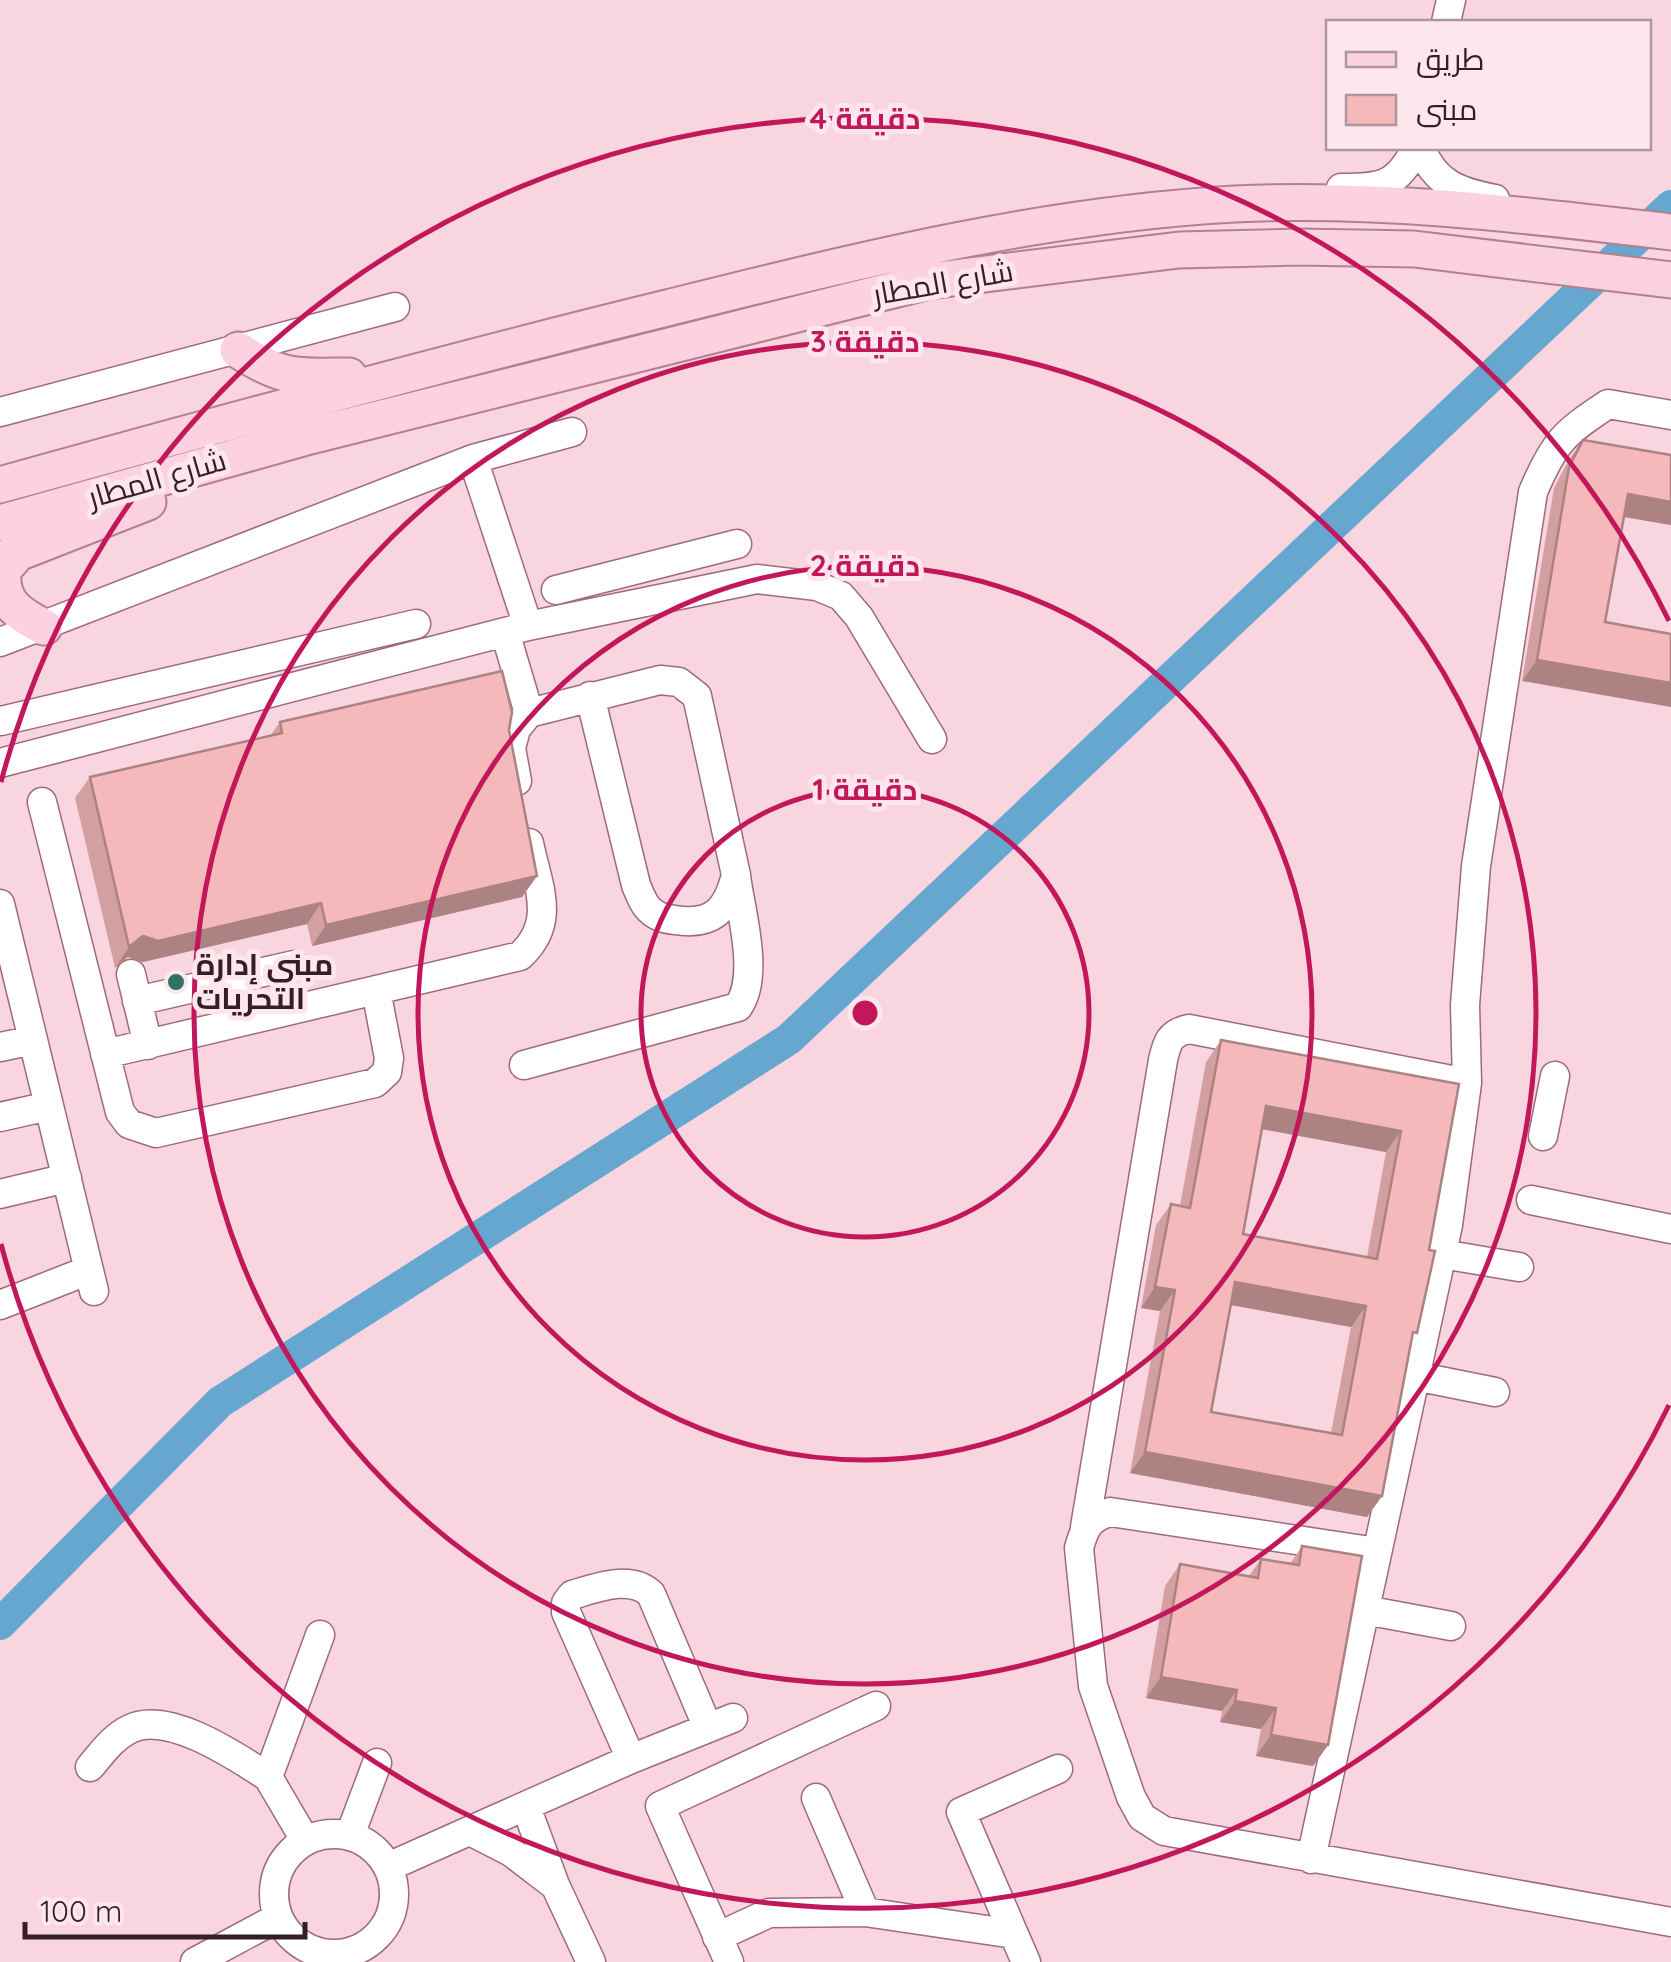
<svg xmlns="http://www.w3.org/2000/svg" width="1671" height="1962" viewBox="0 0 1671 1962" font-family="Quicksand,Cairo,sans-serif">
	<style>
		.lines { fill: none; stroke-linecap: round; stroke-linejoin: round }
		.river { stroke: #66a7cf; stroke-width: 32 }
		.minor-casing { stroke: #9e6a7c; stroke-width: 31 }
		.major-casing { stroke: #b57f92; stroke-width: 39 }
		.minor { stroke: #fff; stroke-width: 28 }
		.major { stroke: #fcd1e0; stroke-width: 35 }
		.wall { fill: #d49fa1; fill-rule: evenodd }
		.shaded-wall { fill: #ac8283 }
		.building { fill: #f6b9bb; stroke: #ac8283; stroke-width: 2.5; fill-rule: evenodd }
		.ring { fill: none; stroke: #c2185b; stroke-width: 5 }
		.poi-dot { fill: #2f7263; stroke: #fee6ed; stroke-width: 4 }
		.labels { text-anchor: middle; stroke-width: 10; stroke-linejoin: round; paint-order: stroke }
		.street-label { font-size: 30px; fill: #351f27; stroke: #fee6ed }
		.poi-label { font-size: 30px; font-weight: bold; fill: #351f27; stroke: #fee6ed; text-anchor: start }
		.centre { fill: #c2185b; stroke: #fee6ed; stroke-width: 5 }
		.ring-label { font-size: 30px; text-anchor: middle; font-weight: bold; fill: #c2185b; stroke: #fee6ed; stroke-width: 10; stroke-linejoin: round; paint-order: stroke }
	</style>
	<rect width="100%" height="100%" fill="#f9d5e0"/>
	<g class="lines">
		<path class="river" d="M0,1624l220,-222 569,-363 882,-833"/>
		<defs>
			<path id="minor" d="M1446,22l5,-22
				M1421,148c14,36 38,44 74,51
				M1341,188c41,0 56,-2 75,-40
				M0,412l395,-105
				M473,459l55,167
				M556,590l181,-46
				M505,632l24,81
				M0,642l473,-183 99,-27
				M1,721l415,-97
				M0,763l528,-137 229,-47 60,7 24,10 18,21 73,122
				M517,781l-6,-33 5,-19 13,-16 131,-33 19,2 18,14 39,179c-9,35 -23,51 -61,45 -12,-1 -21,-4 -28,-13 -5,-6 -8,-15 -11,-22l-46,-189
				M42,802l78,310 9,12 27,9 219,-50 12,-11 2,-14 -13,-68
				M0,904l94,387
				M131,974l17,71
				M137,1001l157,-36
				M0,1047l33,-7
				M105,1054l415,-98c37,-34 18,-69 9,-113
				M524,1065l214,-58c22,-31 3,-94 -2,-131
				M0,1117l49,-11
				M1543,1136l12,-60
				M0,1194l67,-16
				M1531,1200l140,29
				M1442,1254l77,13
				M0,1305l89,-35
				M1415,1376l80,16
				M1085,1527l78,-467c4,-18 7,-27 26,-31l278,54
				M1377,1552l-267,-40c-22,7 -25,15 -31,36l14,138 38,111 11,20 22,14 507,91
				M1365,1610l86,16
				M631,1759l-65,-147v-9l6,-8c24,-7 59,-21 79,-1l57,134
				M90,1767c12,-14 23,-30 40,-38 38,-19 107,28 138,48
				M816,1798l49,114
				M526,1807l29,78 36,77
				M472,1832l39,20 42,32
				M274 1894a60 60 0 1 1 120 0a60 60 0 1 1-120 0Z
				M350,1835l27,-72
				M305,1840l-37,-63 52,-142
				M1311,1859l137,-634 19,-142 -2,-78 11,-139 57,-374c21,-50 31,-59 75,-88l63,11
				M388,1867l243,-108 102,-41
				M717,1937l52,-24 96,-1 149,22
				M195,1962l82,-44
				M729,1962l-69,-156 216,-100
				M1026,1962l-65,-150 97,-43"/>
			<path id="major" d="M238,350c46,30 58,26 111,26
				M0,485c223,-62 446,-123 671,-178 185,-46 373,-93 564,-103 146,-7 292,11 436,28
				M0,523l310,-87 619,-155 250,-31 120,-3 115,2 257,31
				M17,554l-14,16c-3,32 15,44 41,57
				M0,560l148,-58"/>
		</defs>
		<use href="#minor" class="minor-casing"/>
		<use href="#major" class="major-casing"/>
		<use href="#minor" class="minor"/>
		<use href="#major" class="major"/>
	</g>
	<path class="wall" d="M1583,440l88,15v70l-47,-8 -19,105 -83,59 32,-193 14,-27z
		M280,722l229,8 28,146 -15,21 -210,49 -5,-22 -164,38 -15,-5 -13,11 -40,-170 15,-21 180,-41z
		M1221,1040l238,44 -77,412 -15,21 -237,-44 30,-162 -19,-3 15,-83 15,-21 9,2 26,-144zM1262,1129l124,23 -19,105 -124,-23zM1231,1305l120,22 -20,106 -120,-21z
		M1302,1546l26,199 -15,21 -57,-10 5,-27 -41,-7 2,-11 -76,-13 19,-112 15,-22 69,12 12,-17 29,5z"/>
	<path class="shaded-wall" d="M1628,494l43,8v23l-58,-10z
		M1537,660l134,23v24l-149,-26z
		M537,876l-15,21 -210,49 14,-21z
		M321,903l-14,21 -164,38 -15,-5 -13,11 14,-21 14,-11z
		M1266,1106l135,25 -15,21 -135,-25z
		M1235,1282l131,24 -15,21 -131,-24z
		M1155,1287l20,3 -15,21 -19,-3z
		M1145,1452l237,44 -15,21 -237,-44z
		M1161,1677l76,13 -15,21 -76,-13z
		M1235,1701l41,7 -15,21 -41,-7z
		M1271,1735l57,10 -15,21 -57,-10z"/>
	<path class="building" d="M1583,440l88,15v47l-43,-8 -23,128 66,12v49l-134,-23 32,-193z
		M502,671l10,41 -3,18 28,146 -211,49 -5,-22 -163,38 -15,-5 -14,11 -39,-170 192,-44 -2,-11z
		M1221,1040l238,44 -30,166 6,1 -18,82 -4,-1 -31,164 -237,-44 30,-162 -20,-3 16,-83 19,4zM1266,1106l135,25 -24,128 -134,-25zM1235,1282l131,24 -24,129 -131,-23z
		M1302,1546l60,10 -34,189 -57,-10 5,-27 -41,-7 2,-11 -76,-13 19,-113 78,14 3,-19 38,6z"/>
	<g class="ring">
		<circle cx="865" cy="1013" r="224"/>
		<circle cx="865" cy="1013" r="447"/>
		<circle cx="865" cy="1013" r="671"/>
		<path d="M1669 1405A894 894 0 0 1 1 1244M1 782A894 894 0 0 1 1669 621"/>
	</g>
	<circle class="poi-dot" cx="176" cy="982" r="10"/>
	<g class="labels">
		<g class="street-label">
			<text transform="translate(943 283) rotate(-10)" y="10">شارع المطار</text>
			<text transform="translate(157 479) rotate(-16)" y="10">شارع المطار</text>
		</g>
		<g class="poi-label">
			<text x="196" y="975">مبنى إدارة<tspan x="196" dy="34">التحريات</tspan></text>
		</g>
	</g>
	<circle cx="865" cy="1013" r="15" class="centre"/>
	<g class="ring-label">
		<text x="865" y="129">4 دقيقة</text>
		<text x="865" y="352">3 دقيقة</text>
		<text x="865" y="576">2 دقيقة</text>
		<text x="865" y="800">1 دقيقة</text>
	</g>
	<rect x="1326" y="20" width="325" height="130" fill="#fee6ed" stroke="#ae969e" stroke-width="2.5"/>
	<rect x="1346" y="52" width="50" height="15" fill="#fcd1e0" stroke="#ae969e" stroke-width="2.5"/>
	<text x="1416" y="70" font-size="30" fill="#351f27">طريق</text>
	<rect x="1346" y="95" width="50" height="30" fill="#f6b9bb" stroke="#ae969e" stroke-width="2.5"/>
	<text x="1416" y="120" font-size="30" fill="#351f27">مبنى</text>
	<path d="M25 1922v15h280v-15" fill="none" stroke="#351f27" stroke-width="5"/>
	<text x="40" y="1922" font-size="30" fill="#351f27" stroke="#fee6ed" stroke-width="8" paint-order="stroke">100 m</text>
</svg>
